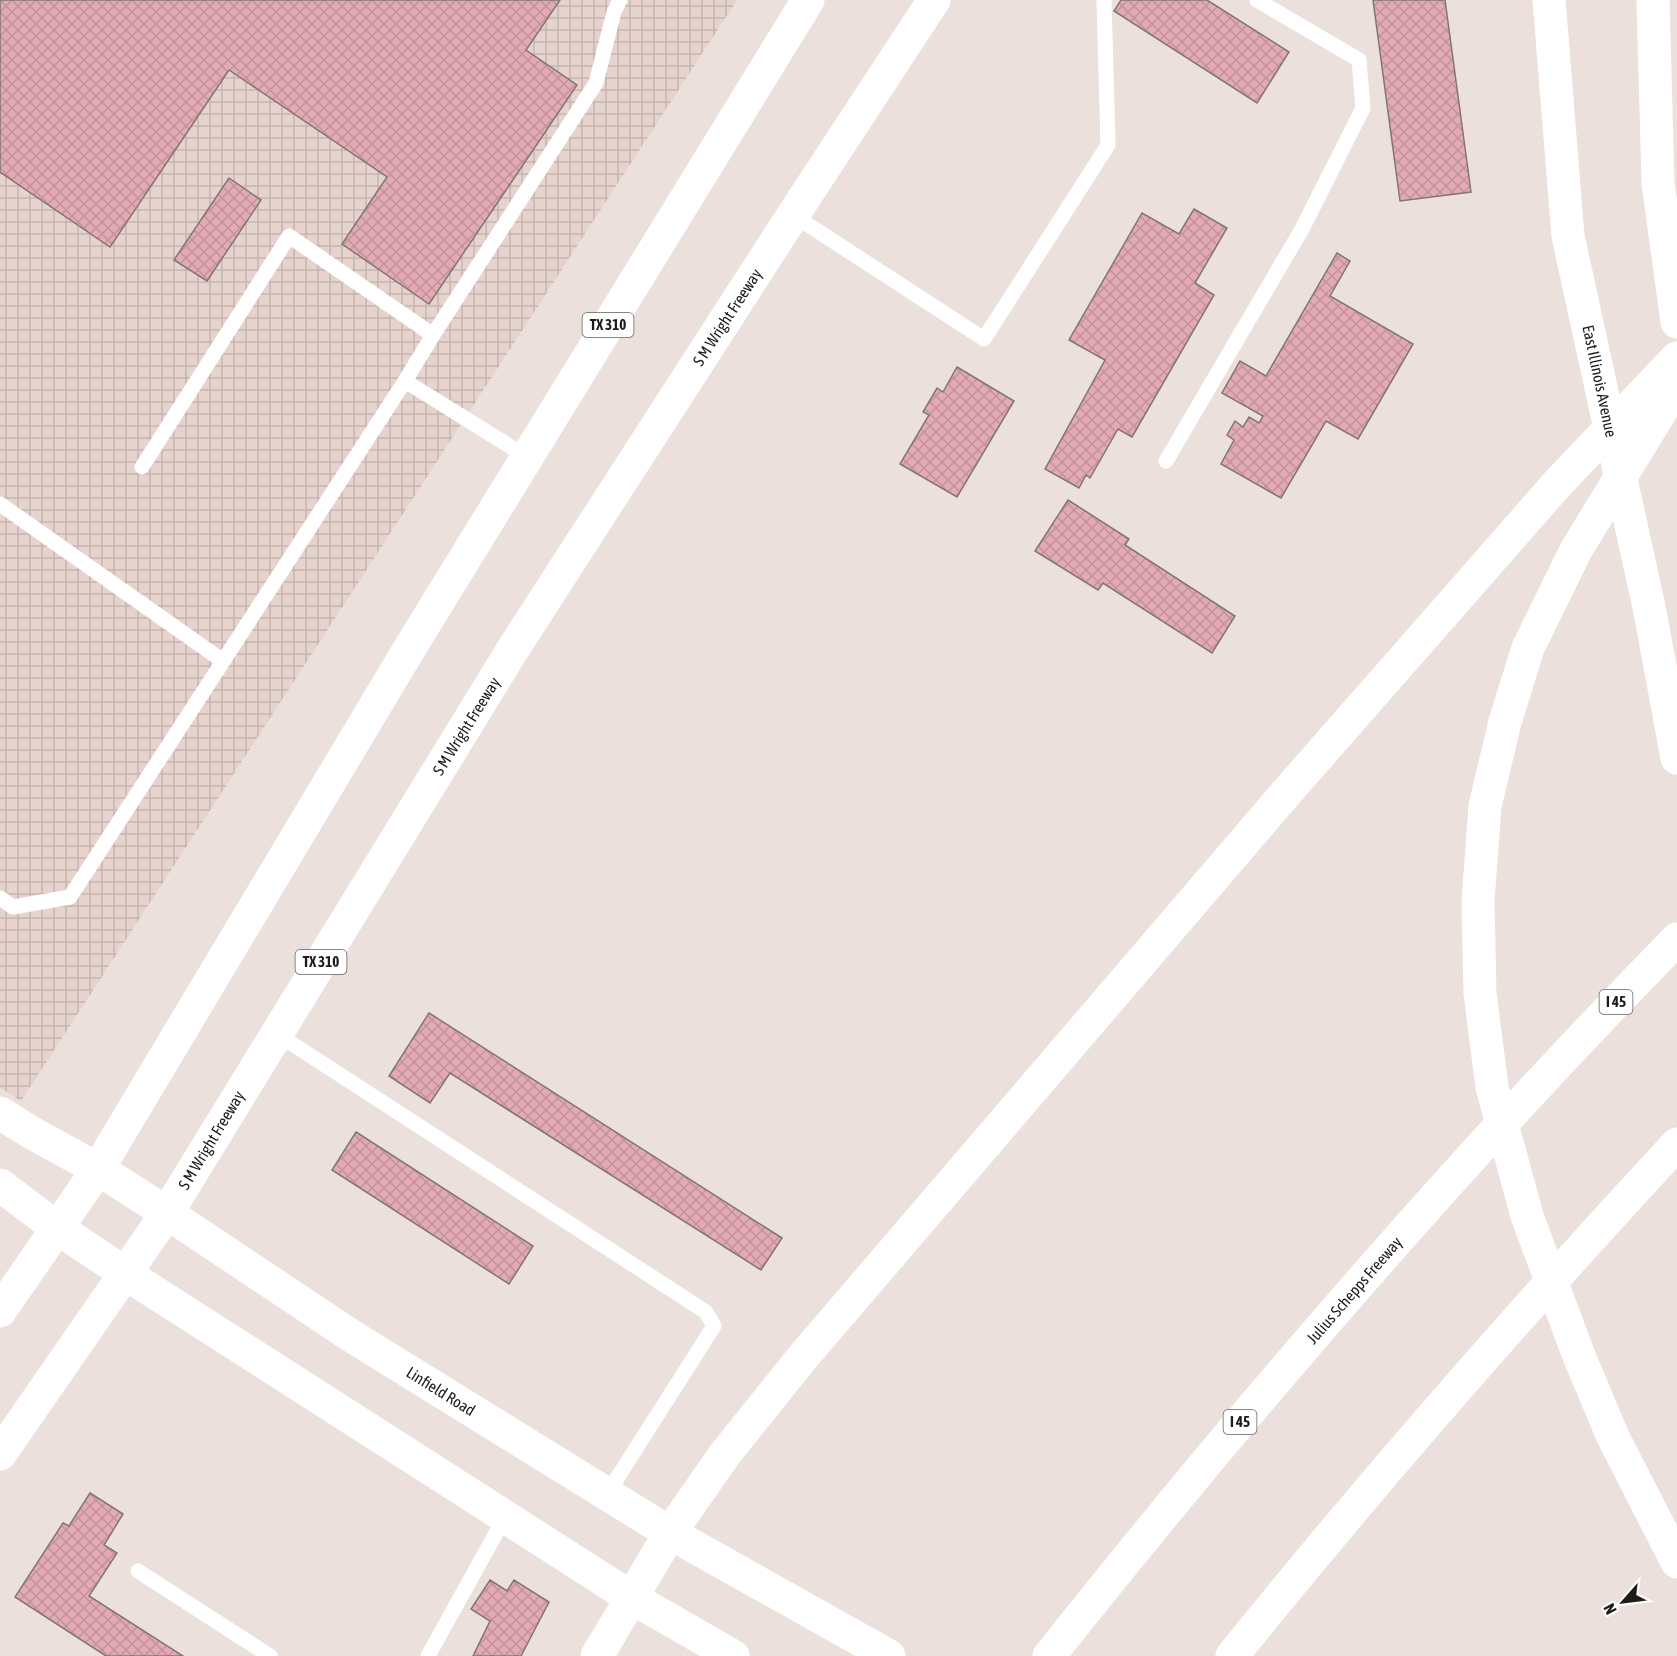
<svg xmlns="http://www.w3.org/2000/svg" width="1677" height="1656" viewBox="0 0 1677 1656" font-family="'Asap Condensed',sans-serif">
	<style>
		.industrial { fill: url(#industrial-grid) }
		.building { fill: url(#building-cross-hatch); stroke: #807577; stroke-width: 1.5 }
		.lines { fill: none; stroke-linecap: round; stroke-linejoin: round }
		.lane { stroke: #fff; stroke-width: 15 }
		.secondary { stroke: #fff; stroke-width: 33 }
		.primary { stroke: #fff; stroke-width: 33 }
		.highway { stroke: #fff; stroke-width: 33 }
		.labels { text-anchor: middle; stroke-width: 4.5; stroke-linejoin: round; paint-order: stroke }
		.shield { fill: #fff; stroke: #625f5e; stroke-width: 1.5 }
		.shield-label { font-size: 15px; font-weight: bold; fill: #1f1b19 }
		.street-label { font-size: 16px; fill: #1f1b19; stroke: #fff }
	</style>
	<defs>
		<pattern id="industrial-grid" width="8" height="8" patternUnits="userSpaceOnUse" patternTransform="scale(1.5)"><rect width="8" height="8" fill="#e7d3cd"/><path d="M0 4h8M4 0v8" fill="none" stroke="#c6b5af"/></pattern>
		<pattern id="building-cross-hatch" width="8" height="8" patternUnits="userSpaceOnUse" patternTransform="scale(1.5)"><rect width="8" height="8" fill="#e3aab5"/><path d="M0 0l8 8M0 8l8-8" fill="none" stroke="#c2929b"/></pattern>
	</defs>
	<rect width="100%" height="100%" fill="#ece0dc"/>
	<path class="industrial" d="M0,0h737l-716,1101 -21,-13z"/>
	<path class="building" d="M0,0h560l-34,50 51,35 -148,219 -87,-60 45,-67 -158,-107 -119,177 -110,-75z
		M1121,0h86l82,52 -32,51 -143,-92z
		M1373,0h72l26,192 -71,9z
		M229,178l32,22 -54,81 -33,-21z
		M1194,209l33,19 -32,55 19,12 -82,142 -14,-8 -28,49 -4,-3 -7,13 -34,-19 60,-109 -36,-20 73,-127 37,21z
		M1337,253l13,8 -20,35 83,48 -55,95 -32,-18 -45,77 -60,-34 13,-24 -7,-5 8,-14 8,6 6,-10 10,6 4,-7 -41,-23 18,-32 26,15z
		M957,367l57,34 -57,96 -57,-33 29,-49 -6,-3 14,-24 6,4z
		M1068,500l61,39 -4,6 110,71 -23,37 -109,-70 -5,7 -63,-39z
		M429,1013l353,225 -21,32 -311,-197 -20,30 -41,-27z
		M356,1132l177,114 -24,38 -177,-114z
		M90,1493l33,21 -19,31 13,8 -28,43 94,60h-77l-91,-59 48,-74 6,3z
		M490,1580l17,11 7,-11 35,22 -28,54h-48l17,-35 -19,-12z"/>
	<g class="lines">
		<path class="lane" d="M793,215l191,124 124,-194 -4,-145
			M433,335l163,-252 18,-71 6,-12
			M1166,461l136,-232 61,-121 -4,-48 -102,-60
			M142,467l147,-231 144,99 -28,46 122,76
			M0,504l223,157
			M0,898l13,9 57,-10 335,-516
			M277,1034l429,278 8,14 -107,168
			M138,1571l132,85
			M428,1656l77,-139"/>
		<path class="secondary" d="M1549,0l19,236 82,376 27,146
			M1653,0l5,183 19,139
			M0,1113l32,20 66,36 69,44 183,122 320,198 219,123
			M0,1185l57,43 69,46 506,324 101,58"/>
		<path class="primary" d="M0,1311l98,-142 310,-518 400,-651
			M0,1454l167,-241 346,-564 280,-434 141,-215"/>
		<path class="highway" d="M1677,385l-101,165 -48,98 -23,74 -20,84 -7,95 2,92 12,94 35,129 52,140 34,81 64,125
			M597,1656l73,-123 55,-79 77,-96 484,-565 272,-310 119,-125
			M1049,1656c198,-249 406,-490 628,-717
			M1232,1656c142,-176 291,-346 445,-512"/>
	</g>
	<g class="labels">
		<g class="shield">
			<rect x="582.5" y="313" width="51" height="24" rx="4.5"/>
			<rect x="295.5" y="950" width="51" height="24" rx="4.5"/>
			<rect x="1599.5" y="990" width="33" height="24" rx="4.5"/>
			<rect x="1223.5" y="1410" width="33" height="24" rx="4.5"/>
		</g>
		<g class="shield-label">
			<text x="608" y="330">TX 310</text>
			<text x="321" y="967">TX 310</text>
			<text x="1616" y="1007">I 45</text>
			<text x="1240" y="1427">I 45</text>
		</g>
		<g class="street-label">
			<text transform="translate(727 317) rotate(-57)" y="6">S M Wright Freeway</text>
			<text transform="translate(1600 381) rotate(78)" y="6">East Illinois Avenue</text>
			<text transform="translate(466 726) rotate(-58)" y="6">S M Wright Freeway</text>
			<text transform="translate(211 1140) rotate(-59)" y="6">S M Wright Freeway</text>
			<text transform="translate(1354 1290) rotate(-49)" y="6">Julius Schepps Freeway</text>
			<text transform="translate(441 1391) rotate(32)" y="6">Linfield Road</text>
		</g>
	</g>
	<g transform="translate(1623 1602) rotate(242)" stroke="#ffffff" stroke-width="4.5" paint-order="stroke">
	<path d="M0-4.5L10 22L0 15L-10 22Z" fill="#1f1b19"/>
	<text y="-9" font-size="16" font-weight="bold" text-anchor="middle" fill="#1f1b19">N</text>
	</g>
</svg>
